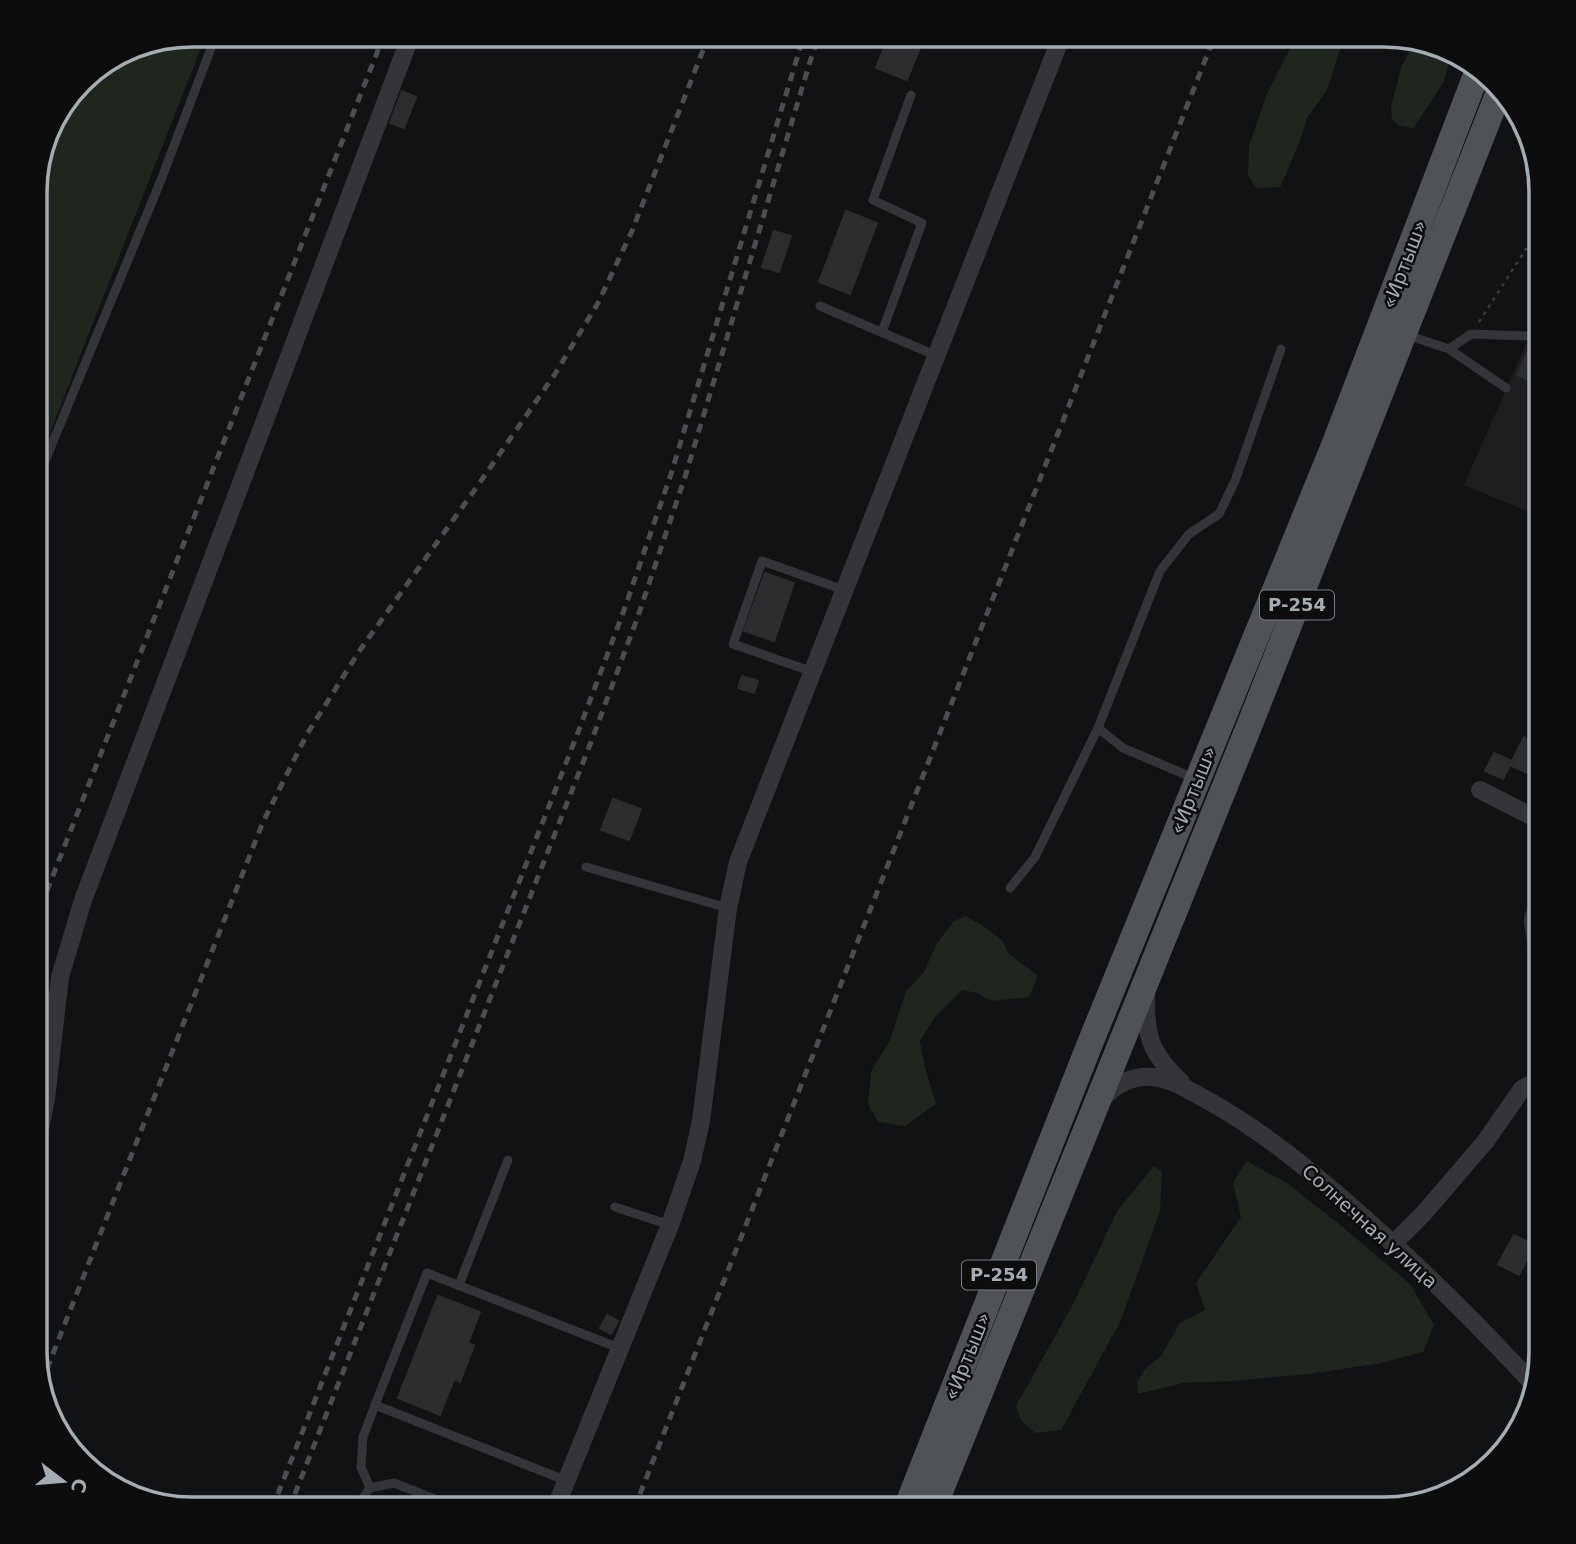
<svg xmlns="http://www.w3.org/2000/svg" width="1576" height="1544" viewBox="0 0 1576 1544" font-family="'DejaVu Sans',sans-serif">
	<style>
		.built { fill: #1e1e20 }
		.green { fill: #1f261e }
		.building { fill: #2c2d2f; stroke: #2c2d2f; stroke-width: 2 }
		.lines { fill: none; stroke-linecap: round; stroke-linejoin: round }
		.path { stroke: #393c3f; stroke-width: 2.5; stroke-dasharray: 3.5 5; stroke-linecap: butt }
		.lane { stroke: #333538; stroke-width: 9 }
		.street { stroke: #333538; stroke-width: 18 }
		.primary { stroke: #4f5357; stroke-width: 26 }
		.rail { stroke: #4a4e51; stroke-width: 5; stroke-dasharray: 9 7; stroke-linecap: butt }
		.labels { text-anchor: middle; stroke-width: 5; stroke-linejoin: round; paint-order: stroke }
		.shield { fill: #0d0d0e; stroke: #767d82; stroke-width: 2 }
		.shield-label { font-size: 18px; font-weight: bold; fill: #a3adb3 }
		.street-label { font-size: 19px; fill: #a3adb3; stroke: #0d0d0e }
		.rim { fill: none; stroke: #a3adb3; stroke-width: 3.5 }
	</style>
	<rect width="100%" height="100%" fill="#111213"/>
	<path class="built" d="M1541,310v207l-77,-32z"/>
	<path class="green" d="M192,35h14l-171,436v-289l16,-60 37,-48 44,-27z
		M1293,35h55l-8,14 -13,41 -20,28 -7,23 -20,46 -24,1 -8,-13 1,-29 17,-50 24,-47z
		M1415,41l37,10 -8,30 -30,47 -16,-2 -6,-7 -1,-12 10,-39z
		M965,916l17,9 20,15 7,14 29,22 -9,21 -37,4 -15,-8 -15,-3 -27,27 -15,24 5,26 11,37 -31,22 -27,-4 -10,-18 3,-32 19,-32 16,-49 18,-19 13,-29 16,-21z
		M1246,1161l41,22 57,45 66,56 24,41 -11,27 -42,11 -72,11 -77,7 -49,2 -45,11 -1,-12 7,-12 17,-14 19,-33 25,-13 -9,-27 45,-66 -8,-34z
		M1154,1166l8,6 -2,39 -39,109 -60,110 -26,3 -14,-13 -5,-14 56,-100 46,-96z"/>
	<path class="building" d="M889,35h36l-18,45 -31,-12z
		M402,91l14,6 -12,31 -14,-5z
		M846,211l31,12 -27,71 -31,-12z
		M774,231l17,5 -12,36 -17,-5z
		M1527,353l14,7v18l-3,6 -21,-9z
		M765,573l29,10 -20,58 -30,-10z
		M742,676l16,5 -4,12 -16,-5z
		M1524,737l17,9v26l-3,6 -28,-13z
		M1494,753l18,8 -9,18 -18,-8z
		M613,799l28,10 -12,31 -28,-10z
		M1514,1235l20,10 -15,30 -21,-11z
		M438,1296l42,16 -12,31 6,2 -14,37 -6,-3 -14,36 -42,-17z
		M607,1315l11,6 -7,13 -11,-6z
		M373,1501l21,8h-24z"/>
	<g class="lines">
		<path class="path" d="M1479,322l47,-73 15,5"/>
		<path class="lane" d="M820,306l117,50
			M882,332l40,-109 -49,-23 38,-105
			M1407,335l42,14 57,39
			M1449,349l22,-15 58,2
			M35,485l126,-305 55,-145
			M813,672l-80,-28 29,-83 82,29
			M1098,728l25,20 73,31
			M586,867l142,41
			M1010,888l25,-31 63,-129 62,-157 29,-37 30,-20 16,-33 46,-132
			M615,1207l55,18
			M459,1285l49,-125
			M375,1405l52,-132 192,75
			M370,1488l-9,-21 2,-30 12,-32 192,76
			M355,1509l15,-21 24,-5 66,26"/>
		<path class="street" d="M1480,790l61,31
			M1541,891l-8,29 7,54 -1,72 2,24
			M1146,992c0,43 2,59 35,90
			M1102,1100c12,-16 32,-25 51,-23 19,2 37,14 54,23 49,27 94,63 137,100 67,58 130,120 190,185
			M35,1153l11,-54 14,-122 23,-77 328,-865
			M1394,1243l30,-30 61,-71 37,-53 19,-10
			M555,1509l115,-284 22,-64 9,-40 27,-213 10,-46 324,-827"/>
		<path class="primary" d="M906,1509l185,-468 244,-598 143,-373
			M933,1509l315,-780 253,-642"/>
		<path class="rail" d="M35,921l349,-886
			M41,1384l222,-562 44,-88 53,-84 116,-162 79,-114 43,-71 34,-72 77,-196
			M272,1509l305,-774 46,-122 48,-139 133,-439
			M289,1509l302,-767 46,-123 48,-142 127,-422 8,-20
			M634,1509l581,-1474"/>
	</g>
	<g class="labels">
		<g class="shield">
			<rect x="1260" y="590.5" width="74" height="29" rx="5"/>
			<rect x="962" y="1260.5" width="74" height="29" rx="5"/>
		</g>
		<g class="shield-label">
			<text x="1297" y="611">Р-254</text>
			<text x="999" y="1281">Р-254</text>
		</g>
		<g class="street-label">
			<text transform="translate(1404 264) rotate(-69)" y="7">«Иртыш»</text>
			<text transform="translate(1193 790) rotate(-68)" y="7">«Иртыш»</text>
			<text transform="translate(1370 1226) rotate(42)" y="7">Солнечная улица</text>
			<text transform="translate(967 1356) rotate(-68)" y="7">«Иртыш»</text>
		</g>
	</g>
	<path d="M0 0H1576V1544H0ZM192 47H1384A145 145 0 0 1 1529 192V1352A145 145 0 0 1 1384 1497H192A145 145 0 0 1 47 1352V192A145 145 0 0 1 192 47Z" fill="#0d0d0e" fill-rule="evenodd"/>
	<path class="rim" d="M192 47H1384A145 145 0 0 1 1529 192V1352A145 145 0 0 1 1384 1497H192A145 145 0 0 1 47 1352V192A145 145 0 0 1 192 47Z"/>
	<g transform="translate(63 1481) rotate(106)" stroke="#0d0d0e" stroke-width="5" paint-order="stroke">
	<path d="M0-5L12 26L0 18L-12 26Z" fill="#a3adb3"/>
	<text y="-10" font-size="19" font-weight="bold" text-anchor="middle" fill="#a3adb3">С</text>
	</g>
</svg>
